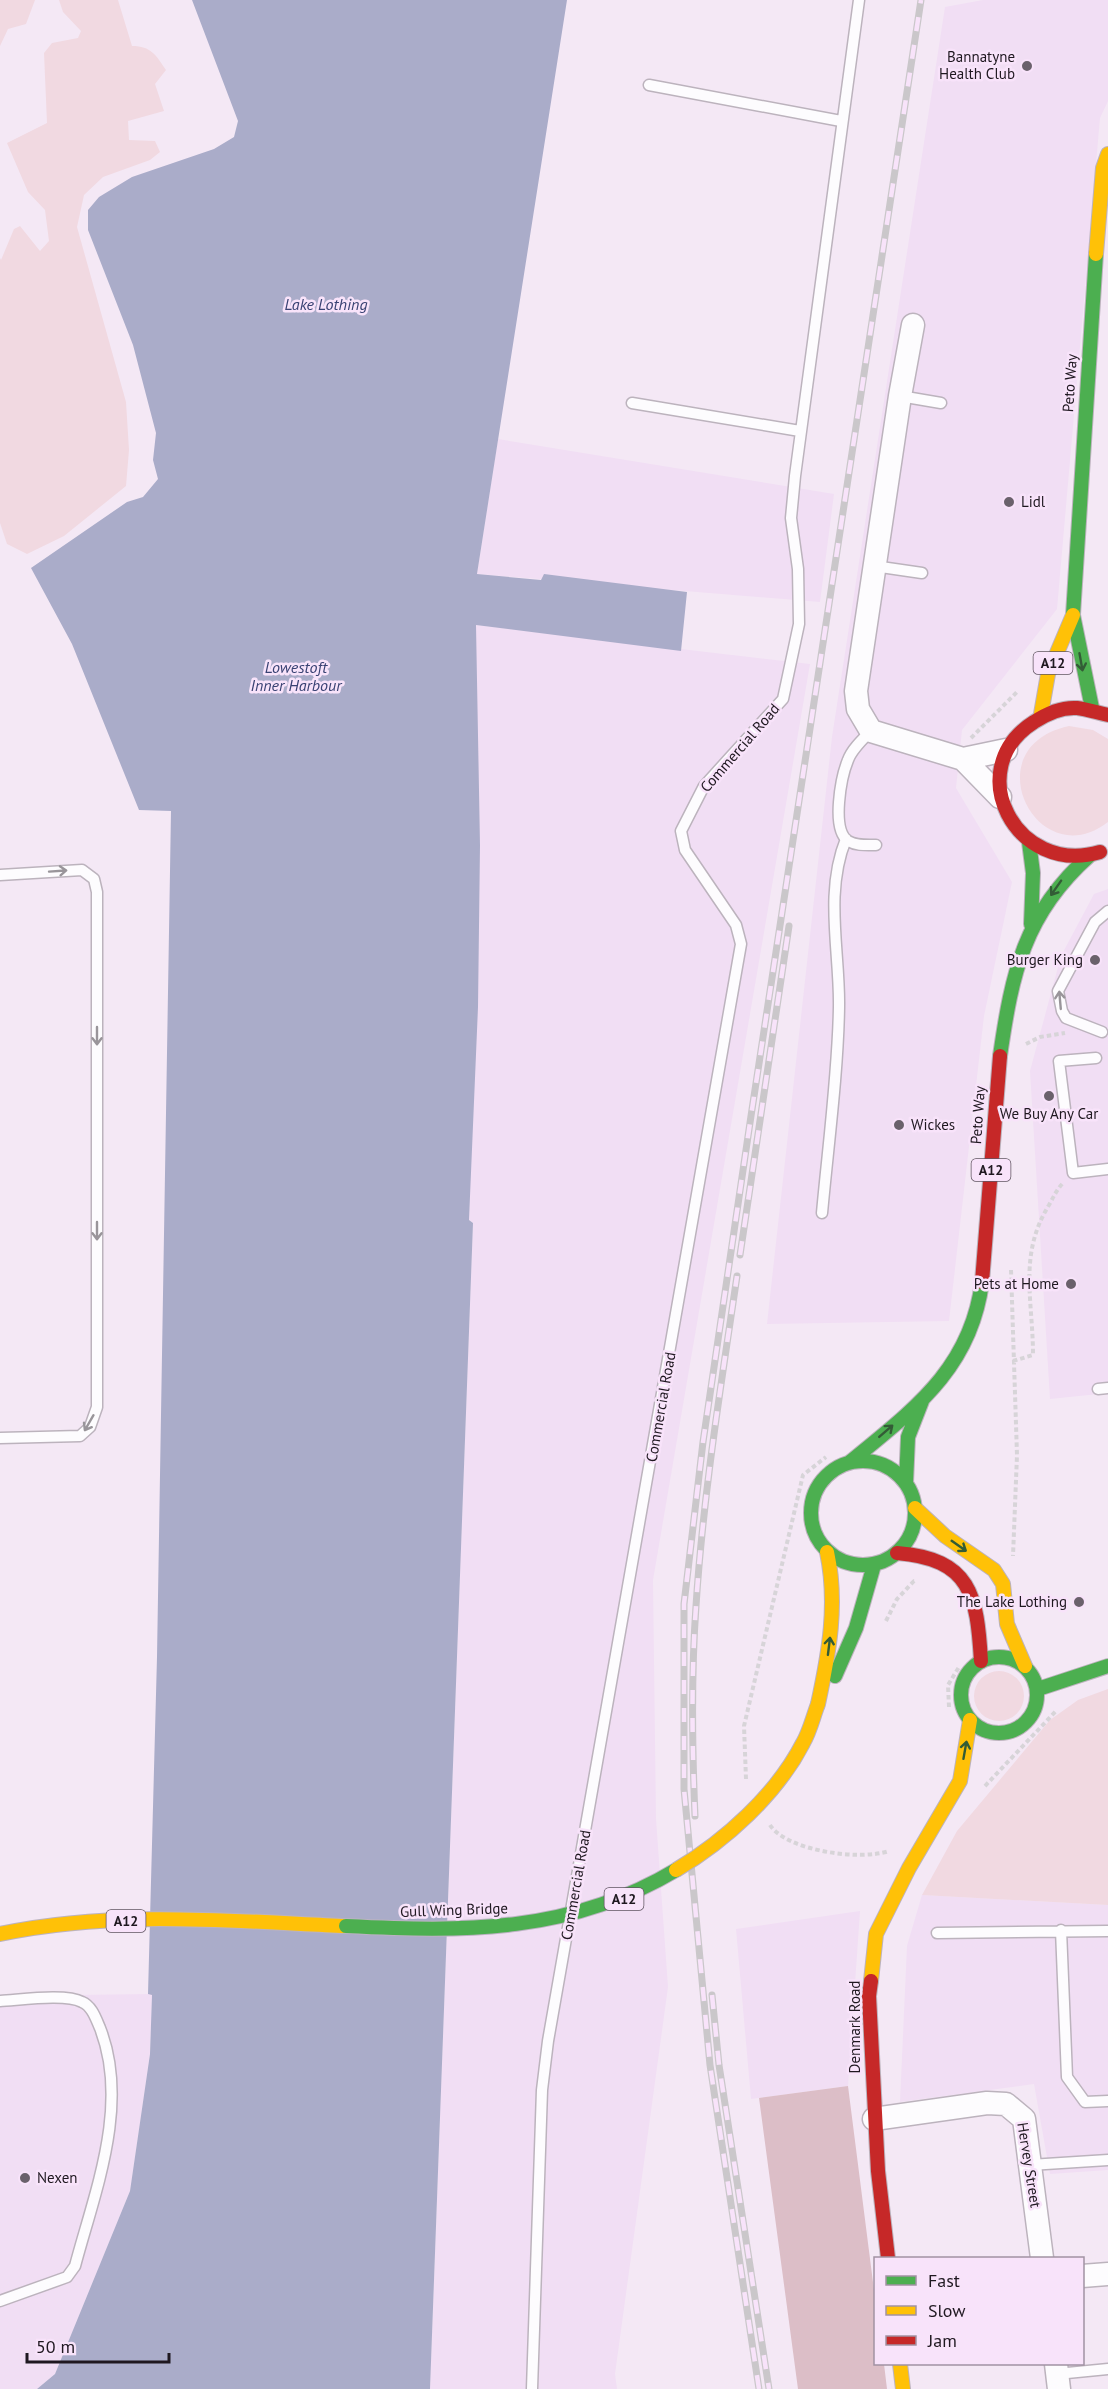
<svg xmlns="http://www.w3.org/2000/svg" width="1108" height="2389" viewBox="0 0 1108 2389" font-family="'PT Sans',sans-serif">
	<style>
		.built { fill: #f1def4 }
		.green { fill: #f1d9e1 }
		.forest { fill: #dcbec7 }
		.water { fill: #aaacc9 }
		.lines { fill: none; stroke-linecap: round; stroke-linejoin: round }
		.lane-casing { stroke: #bcb3bd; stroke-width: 13 }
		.street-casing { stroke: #bcb3bd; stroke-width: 25 }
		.fast-casing { stroke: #bcb3bd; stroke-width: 16 }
		.slow-casing { stroke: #bcb3bd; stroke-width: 16 }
		.jam-casing { stroke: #bcb3bd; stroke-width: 16 }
		.path { stroke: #d7d4d8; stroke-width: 4; stroke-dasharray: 4.5 3; stroke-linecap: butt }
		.lane { stroke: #fdfcfe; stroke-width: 10 }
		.street { stroke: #fdfcfe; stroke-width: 22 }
		.fast { stroke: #4caf50; stroke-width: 14 }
		.slow { stroke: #ffc107; stroke-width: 14 }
		.jam { stroke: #c62828; stroke-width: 14 }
		.rail-casing { stroke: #cac7ca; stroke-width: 7 }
		.rail { stroke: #f8e3fa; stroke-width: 4.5; stroke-dasharray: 14; stroke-linecap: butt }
		.fast-bridge-casing { stroke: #bbb3c1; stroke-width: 16; stroke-linecap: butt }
		.slow-bridge-casing { stroke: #bbb3c1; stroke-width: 16; stroke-linecap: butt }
		.fast-bridge { stroke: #4caf50; stroke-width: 14 }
		.slow-bridge { stroke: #ffc107; stroke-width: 14 }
		.oneway { stroke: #335c36 }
		.oneway2 { stroke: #99959a }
		.poi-dot { fill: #6a616b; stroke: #f8e3fa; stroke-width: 2 }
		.labels { text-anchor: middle; stroke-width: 5; stroke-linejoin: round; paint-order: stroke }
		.shield { fill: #f8e3fa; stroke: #605561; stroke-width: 1.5 }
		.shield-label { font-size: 14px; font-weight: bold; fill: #1f1820 }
		.poi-label { font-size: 15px; fill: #1f1820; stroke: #f8e3fa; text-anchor: end }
		.street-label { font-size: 15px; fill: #1f1820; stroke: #f8e3fa }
		.water-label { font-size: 16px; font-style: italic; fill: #394273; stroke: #f8e3fa }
	</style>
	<rect width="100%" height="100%" fill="#f4e8f5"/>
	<path class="built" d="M983,0h125v101l-8,17 -43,491 -95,121 -6,58 56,94 -28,134 -35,305 -182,3 65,-587 113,-730z
		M498,439l336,55 -14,108 -343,-28z
		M476,625l334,39 -157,916 3,239 12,168 -53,387 2,15h-187l43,-1166 -4,-3z
		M1108,889v504l-58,6 -20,-328 31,-115 33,-62z
		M922,1895l186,10v265l-58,4 -16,-90 -134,18 7,-156z
		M860,1911l-12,175 -97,13 -15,-170z
		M152,1994l-2,60 -20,137 -75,183 -18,15h-37v-393z"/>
	<path class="green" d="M0,0h35l-9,24 -18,5 -8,17z
		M59,0h59l14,46c19,0 24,9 34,24l-11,14 9,27 -36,10 1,19 26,1 5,11 -10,8 -47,17 -19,18 -7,32 49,175 3,48 -3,36 -62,50 -37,18 -20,-10 -7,-21v-265l1,2 13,-31 6,-3 20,25 9,-10 -4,-31 -17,-18 -21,-49 40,-20 -3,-70 8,-10 26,-5 3,-7 -18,-19z
		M1069,726l24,4 15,9v83c-71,55 -136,-75 -39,-96z
		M974 1696a25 25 0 1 1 50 0a25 25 0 1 1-50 0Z
		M1108,1689v216l-186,-10 35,-64 93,-111 28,-20z"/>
	<path class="forest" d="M848,2086l27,212 1,66h8l3,25h-89l-39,-291z"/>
	<path class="water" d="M192,0h375l-90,574 64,6 3,-6 143,18 -6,59 -205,-26 4,220 -2,162 -9,213 4,3 -43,1166h-393l18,-15 75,-183 20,-137 2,-59 -4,-1 9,-337 14,-846 -32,-1 -67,-166 -41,-76 96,-66 16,-5 15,-18 -5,-19 3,-27 -23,-88 -45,-115v-20l11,-13 33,-20 82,-28 20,-12 4,-16z"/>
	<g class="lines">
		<defs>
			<path id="lane" d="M649,85l192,36
				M900,396l41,7
				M632,403l168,28
				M874,566l48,7
				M871,731c-8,8 -19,18 -23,29 -7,17 -17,69 0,81 9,5 18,4 28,4
				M0,875l82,-5 12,9 3,13v515l-7,20 -10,9 -80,2
				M1102,1032l-36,-14 -4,-7 -4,-20 37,-69 13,-11
				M1096,1058l-37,3 14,112 35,-4
				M822,1213c6,-66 16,-140 17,-206 1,-55 -15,-114 7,-168
				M1098,1389l10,-1
				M1061,1930l6,147 18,25 23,-1
				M937,1933l171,-2
				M0,2001c20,-1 66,-8 82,1 10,4 14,17 18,26 30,77 -5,163 -25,238l-8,11 -67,24
				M1030,2165l78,-5
				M1057,2374l51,-5
				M532,2389l10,-299 6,-49 193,-1097 -5,-19 -51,-75 -4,-19 23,-45 79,-87 16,-75 -1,-55 -7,-51 4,-42 64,-476"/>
			<path id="street" d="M913,325l-13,71 -44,295 2,18 13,22 92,28 43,-9
				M963,759l37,38
				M874,2119l113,-16 19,1 18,15 18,139
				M1082,2276l26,-2
				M1056,2364l3,25"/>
			<path id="fast" d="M1092,708l-19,-93 23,-361
				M1029,842l4,31 -2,51
				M1000,1056c12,-83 24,-142 89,-200
				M811 1513a52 52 0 1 1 104 0a52 52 0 1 1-104 0Z
				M850,1462c63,-52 121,-93 132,-180
				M906,1483l2,-46 14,-36
				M961 1695a38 38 0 1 1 76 0a38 38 0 1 1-76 0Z
				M835,1676l21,-48 18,-63
				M1038,1689l70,-23"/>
			<path id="slow" d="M1096,254l7,-86 5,-14
				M1041,714l7,-40 25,-59
				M915,1508l30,28 49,34 9,14 4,40 18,42
				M818,1704c11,-51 20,-100 9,-152
				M0,1934c112,-24 232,-13 346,-8
				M871,1981l5,-47 33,-66 51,-87 10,-61
				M900,2364l3,25"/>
			<path id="jam" d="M1100,852c-84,25 -140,-83 -66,-130 12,-8 28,-15 43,-14 10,1 21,5 31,7
				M982,1282l18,-226
				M897,1553c74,6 80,42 84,108
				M871,1981l-2,15 9,175 10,87"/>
		</defs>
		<use href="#lane" class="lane-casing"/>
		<use href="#street" class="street-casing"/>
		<use href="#fast" class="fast-casing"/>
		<use href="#slow" class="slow-casing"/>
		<use href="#jam" class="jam-casing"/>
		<path class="path" d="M971,738l47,-47
			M1026,1044l14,-7 25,-4
			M1011,1270l6,185 -4,101
			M1013,1361l20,-6c0,-55 -15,-100 16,-150 5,-9 8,-16 15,-23
			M886,1621l11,-22 17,-18h3
			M949,1707l-1,-22 11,-18
			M746,1779l-2,-53 59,-251 23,-18
			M985,1786l71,-75
			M770,1825c17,26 90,36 119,26"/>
		<use href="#lane" class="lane"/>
		<use href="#street" class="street"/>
		<use href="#fast" class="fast"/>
		<use href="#slow" class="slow"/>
		<use href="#jam" class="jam"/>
		<defs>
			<path id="rail" d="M740,1255l49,-329
				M695,1816c-3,-70 -4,-140 1,-210 7,-110 25,-221 41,-330
				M712,1995l7,70 50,324
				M759,2389l-49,-324 -26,-276v-185l19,-162 48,-326 170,-1116"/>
		</defs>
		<use href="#rail" class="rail-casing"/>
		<use href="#rail" class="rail"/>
		<defs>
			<path id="fast-bridge" d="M346,1926c119,6 225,7 330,-56"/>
			<path id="slow-bridge" d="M676,1870c49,-29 101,-76 127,-127 7,-12 10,-26 15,-39"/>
		</defs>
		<use href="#fast-bridge" class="fast-bridge-casing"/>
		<use href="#slow-bridge" class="slow-bridge-casing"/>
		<use href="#fast-bridge" class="fast-bridge"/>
		<use href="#slow-bridge" class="slow-bridge"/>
	</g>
	<defs><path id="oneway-shaft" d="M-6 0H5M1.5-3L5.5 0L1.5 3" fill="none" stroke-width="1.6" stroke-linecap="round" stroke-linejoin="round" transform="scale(1.5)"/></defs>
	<g class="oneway">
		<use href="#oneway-shaft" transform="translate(1081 662) rotate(80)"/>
		<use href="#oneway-shaft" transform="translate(1056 888) rotate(125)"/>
		<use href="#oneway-shaft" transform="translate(886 1431) rotate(-41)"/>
		<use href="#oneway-shaft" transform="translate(959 1546) rotate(35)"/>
		<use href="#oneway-shaft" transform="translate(829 1646) rotate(-83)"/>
		<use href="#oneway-shaft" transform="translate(965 1750) rotate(-80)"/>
	</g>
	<g class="oneway2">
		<use href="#oneway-shaft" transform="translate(58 871) rotate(-4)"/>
		<use href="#oneway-shaft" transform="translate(1060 1000) rotate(-95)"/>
		<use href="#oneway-shaft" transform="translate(97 1036) rotate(90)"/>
		<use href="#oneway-shaft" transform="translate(97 1231) rotate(90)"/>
		<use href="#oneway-shaft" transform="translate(89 1423) rotate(120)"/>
	</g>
	<g class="poi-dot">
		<circle cx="1027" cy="66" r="6"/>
		<circle cx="1009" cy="502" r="6"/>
		<circle cx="1095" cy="960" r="6"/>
		<circle cx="1049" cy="1096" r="6"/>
		<circle cx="899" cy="1125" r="6"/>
		<circle cx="1071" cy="1284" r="6"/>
		<circle cx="1079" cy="1602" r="6"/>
		<circle cx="25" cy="2178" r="6"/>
	</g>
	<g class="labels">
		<g class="shield">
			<rect x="1033.5" y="652" width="39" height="22" rx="4.5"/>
			<rect x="971.5" y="1159" width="39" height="22" rx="4.5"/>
			<rect x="604.5" y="1888" width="39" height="22" rx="4.5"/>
			<rect x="106.5" y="1910" width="39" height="22" rx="4.5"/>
		</g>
		<g class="shield-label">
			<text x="1053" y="668">A12</text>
			<text x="991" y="1175">A12</text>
			<text x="624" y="1904">A12</text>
			<text x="126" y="1926">A12</text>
		</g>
		<g class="poi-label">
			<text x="1015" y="62">Bannatyne<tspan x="1015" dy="17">Health Club</tspan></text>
			<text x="1021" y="507" text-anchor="start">Lidl</text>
			<text x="1083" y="965">Burger King</text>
			<text x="1049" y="1119" text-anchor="middle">We Buy Any Car</text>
			<text x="911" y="1130" text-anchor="start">Wickes</text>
			<text x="1059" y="1289">Pets at Home</text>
			<text x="1067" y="1607">The Lake Lothing</text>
			<text x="37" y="2183" text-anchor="start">Nexen</text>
		</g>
		<g class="street-label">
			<text transform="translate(1070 383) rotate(-86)" y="5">Peto Way</text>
			<text transform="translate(740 748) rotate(-49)" y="5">Commercial Road</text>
			<text transform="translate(978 1115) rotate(-86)" y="5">Peto Way</text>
			<text transform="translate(661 1407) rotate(-80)" y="5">Commercial Road</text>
			<text transform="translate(576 1885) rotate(-80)" y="5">Commercial Road</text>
			<text transform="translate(454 1910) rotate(-2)" y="5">Gull Wing Bridge</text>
			<text transform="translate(855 2027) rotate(-90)" y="5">Denmark Road</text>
			<text transform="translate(1029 2165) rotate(81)" y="5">Hervey Street</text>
		</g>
		<g class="water-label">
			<text x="326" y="310">Lake Lothing</text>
			<text x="296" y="673">Lowestoft<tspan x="296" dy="18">Inner Harbour</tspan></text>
		</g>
	</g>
	<rect x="874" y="2257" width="210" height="108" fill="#f8e3fa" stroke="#a192a3" stroke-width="1.5"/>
	<rect x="886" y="2276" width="30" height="9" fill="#4caf50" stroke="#a192a3" stroke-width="1.5"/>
	<text x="928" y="2287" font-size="18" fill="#1f1820">Fast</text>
	<rect x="886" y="2306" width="30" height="9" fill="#ffc107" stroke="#a192a3" stroke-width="1.5"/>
	<text x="928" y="2317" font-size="18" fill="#1f1820">Slow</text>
	<rect x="886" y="2336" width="30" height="9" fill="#c62828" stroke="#a192a3" stroke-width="1.5"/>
	<text x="928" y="2347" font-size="18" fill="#1f1820">Jam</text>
	<path d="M27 2353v9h142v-9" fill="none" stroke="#1f1820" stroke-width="3"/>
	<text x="36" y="2353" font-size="18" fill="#1f1820" stroke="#f8e3fa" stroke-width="4.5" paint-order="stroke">50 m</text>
</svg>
